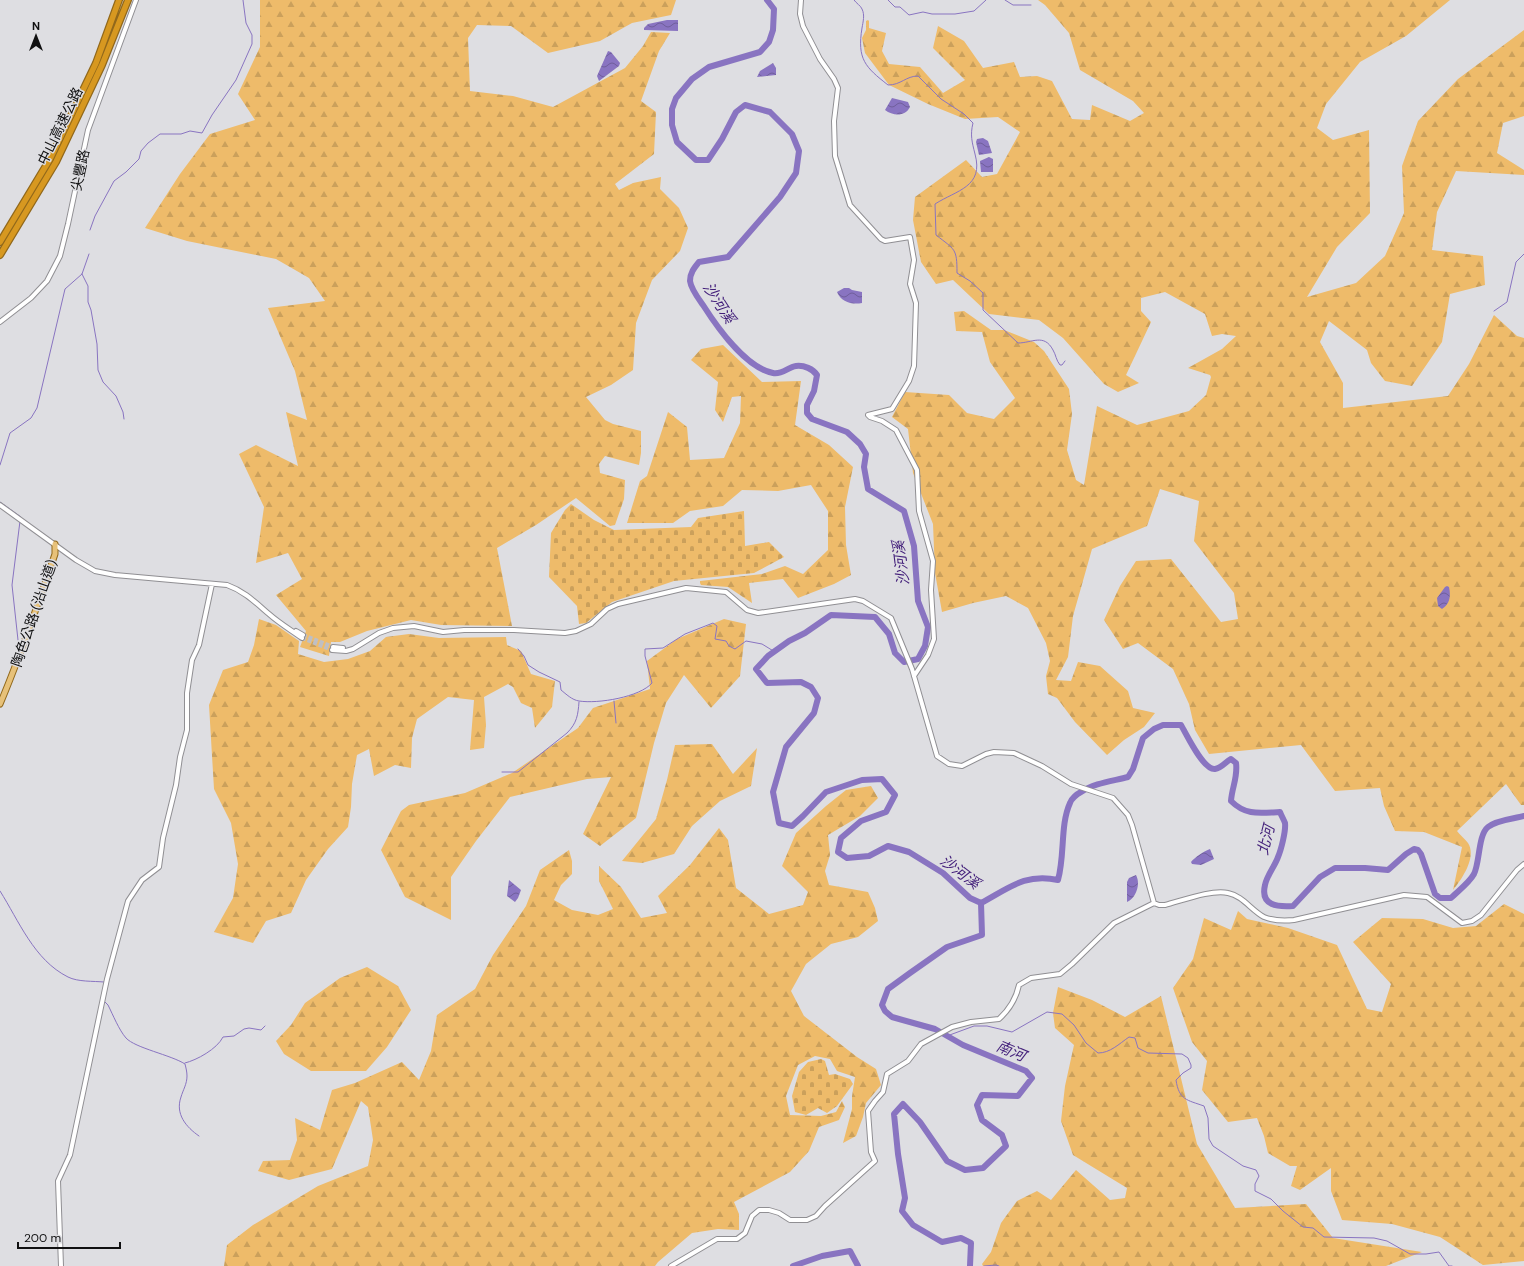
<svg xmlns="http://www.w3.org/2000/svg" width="1524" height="1266" viewBox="0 0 1524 1266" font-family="'DM Sans','Noto Sans TC',sans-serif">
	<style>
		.forest { fill: url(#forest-firs) }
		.cemetery { fill: url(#cemetery-stones) }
		.water { fill: url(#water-waves) }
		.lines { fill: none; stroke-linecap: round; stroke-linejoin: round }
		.stream { stroke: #8974c1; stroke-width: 1 }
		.river { stroke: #8974c1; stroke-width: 6 }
		.minor-tunnel { stroke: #bfbfc3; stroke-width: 4; stroke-dasharray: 4 2; stroke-linecap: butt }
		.minor-casing { stroke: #908f93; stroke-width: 6 }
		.major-casing { stroke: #91681b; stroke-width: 7 }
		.highway-casing { stroke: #91681b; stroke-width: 8 }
		.minor { stroke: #fff; stroke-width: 4 }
		.major { stroke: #e7c179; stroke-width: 5 }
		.highway { stroke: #d79820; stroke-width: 5.5 }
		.labels { text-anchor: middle; stroke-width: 3; stroke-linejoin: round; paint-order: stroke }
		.street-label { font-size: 14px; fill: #101011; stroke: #dedee2 }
		.water-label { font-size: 15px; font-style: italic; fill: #411d79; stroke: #dedee2 }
	</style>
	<defs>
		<pattern id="forest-firs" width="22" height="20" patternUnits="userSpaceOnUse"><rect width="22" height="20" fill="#eebb6a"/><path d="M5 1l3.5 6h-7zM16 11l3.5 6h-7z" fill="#cba05b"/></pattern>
		<pattern id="cemetery-stones" width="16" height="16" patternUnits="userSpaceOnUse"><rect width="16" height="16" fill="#eebb6a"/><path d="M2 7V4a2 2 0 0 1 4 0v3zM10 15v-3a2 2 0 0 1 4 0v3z" fill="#cba05b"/></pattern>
		<pattern id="water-waves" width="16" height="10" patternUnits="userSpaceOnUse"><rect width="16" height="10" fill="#8974c1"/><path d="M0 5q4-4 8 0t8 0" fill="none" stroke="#6f5e9b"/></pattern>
	</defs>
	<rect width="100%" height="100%" fill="#dedee2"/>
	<path class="forest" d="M260,0h416l-5,15 -39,8 -32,18 -52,12 -37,-27 -34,-1 -9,13 2,53 43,5 40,11 72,-39 18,-22 8,-14 19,1 -11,18 -18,50 15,11 -2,42 -39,30 4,6 14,-7 28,-6 -1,12 19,19 9,20 -8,23 -28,29 -16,43 -3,47 -22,15 -25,12 19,23 8,4 28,7v22l-2,12 -34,-9 -6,8 1,9 25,7 -1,19 -9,26 -5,1 -34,-28 -40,27 -39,23 15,78 -71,-1 -30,-5 -44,11 -27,11h-9l-2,14 -29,-9 6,-16 -30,-36 26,-16 -14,-26 -32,10 8,-56 -25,-53 17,-9 42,21 -12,-54 21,8 -12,-49 -27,-63 57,-7 -16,-23 -33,-19 -89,-18 -42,-13 35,-54 30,-40 45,-14 -17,-26 22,-47z
		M1038,0h412l-44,36 -46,26 -34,42 -9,24 16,12 36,-10 1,83 -33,34 -30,50 49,-14 29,-27 19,-43 -2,-47 16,-45 40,-42 66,-49v86l-21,7 -6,30 27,17v5l-68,-4 -19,41 -5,38 51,6 2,29 -35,9 -8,48 -30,44 -27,-5 -14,-18 -4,-13 -38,-29 -9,21 23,41v25l105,-12 21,-32 25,-49 23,21 7,2v467h-3l-15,-21 -49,47c3,4 8,8 11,12 9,14 -6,36 -15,47l9,-43 -38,-15 -29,-1 -11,-25 -4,-18 -45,3 -34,-46 -92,9 -14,-24 -6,-26 -16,-35 -35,-26 -15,6 -19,-29 16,-34 16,-25 35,-2 50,63 17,-3 -4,-26 -40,-52 5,-40 -39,-12 -13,37 -55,23 -19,67 -5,41 -12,23 15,1 7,-19 22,4 28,25 5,17 22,5 -11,14 -20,13 -17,15 -32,-33 -18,-24 -9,-4 -2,-18 4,-15 -4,-18 -18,-35 -22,-12 -33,7 -31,9 -7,-39 -2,-49 -20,-51 -5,-44 -16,-12 13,-25 44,3 18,18 27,6 21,-21 -25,-36 -8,-30 -26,-1 -2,-19 10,-1 27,19h13l30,12 10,9 25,38 3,25 -5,36 9,30 8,5 13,-79 40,19 52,-14 17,-16 5,-18 -1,-2 -22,-7 34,-19 14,-13 -14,-2 -10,2 -7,-22 -40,-22 -24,6v13l10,11 -25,53 13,8 -21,9 -14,-8 -41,-46 -24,-18 -50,-6 -36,-34 -17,4 -15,-22 -8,-42 2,-23 51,-37 16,17 15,-3 23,-42 -22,-15 -33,2 -37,-15 -39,-19 -24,-32 -3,-15 4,-8v-9l2,-1 1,1v7l17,5 -4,18 7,13 31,3 23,26 22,-13 -32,-32 5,-22 26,15 19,27 31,-6 6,15 17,-1 15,5 20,38 18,1 2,-15 38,16 14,-8 -11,-12 -53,-31 -11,-37 -24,-28z
		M723,345l39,37 39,-1 -6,44 34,20 24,22 -8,40 1,38 5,30 -17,9 -36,14 -15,-19 -34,4 3,20 -24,-16 -27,-2 -1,-2v-2l62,-7 23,-8 18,8 25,-24v-39l-17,-26 -33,6 -36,-1 -19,16 -33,5 -17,12h-46l13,-42 7,-5 21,-64 19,15 3,33 34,-2 16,-35 1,-27 -9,1 -9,25 -8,-12 3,-28 -27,-22 10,-11z
		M259,619l17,6 23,16 -1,13 26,8 24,-3 22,-8 16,-14 23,-3 30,4 67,-1 1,8 14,6 10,23 24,7 -3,26 -17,21 -3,-20 -11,-5 -8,-16 -5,-3 -24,13 2,28 -2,23 -14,2 4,-50 -26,-3 -31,22 -5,19 -1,30 -16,-3 -21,11 -5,-27 -12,6 -5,29 -1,23 -3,20 -20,22 -22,31 -15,33 -25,8 -13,22 -39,-11 19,-34 5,-34 -7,-41 -17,-34 -5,-84 14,-35 25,-8 6,-17z
		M724,619l22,5 -6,52 -29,32 -27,-33 -18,28 -12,40 -18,75 -36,28 -17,-12 28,-57 -24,2 -77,18 -34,44 -25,36v43l-46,-23 -24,-47 20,-39 8,-6 56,-12 47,-20 66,-45 15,-20 57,-19 -3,-28 30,-22z
		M712,744l21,30 24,-26 -6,38 -31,15 -28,25 -18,28 -32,9 -20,-2 34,-42 11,-39 8,-35z
		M871,786l7,12 -18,18 -32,19 2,20 -5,16 4,14 39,7 7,16 3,13 -20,16 -27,7 -25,20 -15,27 13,25 53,41 19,12 5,16 -15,18 -3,14 -7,19 -13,7 9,-34v-13l3,-19 -18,-6 -7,-12 -15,-3 -17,9 -12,31 4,19 31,1 15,-4 6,-11 3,6 -6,13 -20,7 -10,24 -19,21 -56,30 5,12v16l-21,-1 -26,4 -34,29 -3,4h-431l3,-21 26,-20 65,-39 50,-20 5,-26 -5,-33 -7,-6 -29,68 -43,11 -31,-9 5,-10 27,-1 7,-20 -2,-22 25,12 12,-40 23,-7 47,-21 17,18 12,-29 6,-36 38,-26 18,-34 33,-49 14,-36 29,-20 3,11v13l-11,11 -7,15 18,10 26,5 15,-6 -14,-28v-15l22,21 20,31 26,-5 -9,-17 32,-31 29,-37 9,12 8,48 33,26 34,-9 5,-13 -26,-26 14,-33 30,-27 20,-16z
		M1504,904l20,10v347l-41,4 -43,-28 -48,-13 -50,-4 -11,-29v-23l-31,22 -9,-4 6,-20h-7l-22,-13 -4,-17 -7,-18 -29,4 -26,-32 5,-29 -15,-19 -19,-54 20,-29 11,-41 27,12 7,-19 9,8 41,9 49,17 30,64 15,3 9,-28 -38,-42 29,-24 41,1 30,9 23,-2z
		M367,967l31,19 13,24 -24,37 -21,24h-55l-27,-17 -8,-13 15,-16 14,-22 35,-25z
		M1058,987l34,13 33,17 36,-21 36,148 38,64 71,-4 27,34 89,14 -36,14h-403l-1,-2 9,-12 10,-29 16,-22 20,-10 14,9 25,-30 34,30 15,-2 2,-10 -54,-33 -12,-34 4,-35 9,-41 -19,-17 -2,-15z"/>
	<path class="cemetery" d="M571,504l23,16 20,10 77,-3 7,-9 46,-7 1,35 24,-4 15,15 -30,16 -80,8 -62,21 -26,21 -7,1 -2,-18 -28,-29 2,-44 14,-23z
		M821,1059l4,2 4,14 6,-1 15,5 3,5 -16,22 -10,7 -9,-5 -12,7 -11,-3 -3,-16 7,-24 9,-10z"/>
	<path class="water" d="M667,20h11v11l-34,-1v-2l4,-4z
		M608,51l3,1 9,11 -1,3 -20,15 -2,-5z
		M773,63l3,5v7l-19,2 3,-6z
		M892,98l16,4 2,5c-5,10 -17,9 -25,3z
		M983,138l5,3 4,12 -13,2 -3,-13 1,-3z
		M989,157l4,2v13h-12l-1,-11z
		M844,288h5l3,2 10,2v11c-10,2 -21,-1 -25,-11z
		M1447,586l2,1c2,9 1,17 -7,22l-4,-3 -1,-8 8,-11z
		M1210,849l4,10 -13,6 -9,-1 -1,-2c4,-5 13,-11 19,-13z
		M1136,875c5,9 0,23 -9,27v-20l2,-4z
		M509,880l12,10 -3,8 -3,4 -8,-6z"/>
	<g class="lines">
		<path class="stream" d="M854,0c2,3 7,6 8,9 3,6 1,13 0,19 -5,31 3,39 26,57 13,0 18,-9 30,-9l23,23 23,15 9,9c-3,12 -1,19 2,31 9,33 -18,36 -40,50l1,31c19,15 21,13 21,38l13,8 13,12v17l35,33c14,0 26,-10 35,7 3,5 3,10 7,15h2l3,-4
			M888,0l7,7h5l9,8 14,-3 9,2h23l19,-3 12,-11
			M1005,0l8,5h18
			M90,230l5,-14 19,-35 12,-9 13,-13 2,-8 7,-8 12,-9h21l9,-3 12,2 10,-18 24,-35 16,-36v-9l-6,-12 -3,-23
			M82,274l6,12v16l3,8 6,34 1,26 5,12 13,14 7,16 1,7
			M1494,311l13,-9 9,-40 8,-8
			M0,465l10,-32 21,-15 6,-10 28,-119 17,-15 7,-20
			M0,502l21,15v1
			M18,640l-6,-55 8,-64
			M518,649l6,7 4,9 11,7 21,10 1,8c5,4 11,10 18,11 19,3 61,-4 73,-18l-7,-27v-7l18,-1 22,-14 28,-11 4,3 -2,13 11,2 3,5 6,3 11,-8 16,3 13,8
			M614,701l2,22
			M502,772h16l49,-39c10,-10 11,-18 12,-31
			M0,891c19,30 34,69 68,86 10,5 25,4 36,5
			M104,1001l4,4c5,10 11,25 18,33 9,10 45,17 59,26 1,4 2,8 2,12 0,8 -4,14 -6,21 -6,17 5,30 18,39
			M947,1036l27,-10h13l25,6 35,-20 15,2 12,11 12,18 12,10c12,0 21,-9 31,-16l6,1 3,10 10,5 34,1 6,4 3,7v3l-8,5 -7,7c3,20 11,20 28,26l4,12 1,21 4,7 30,20 13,4 3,6 -4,8v7l16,8 12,12 20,16 10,1 11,9 50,1 13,3 23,13h16l13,-2 10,14h3
			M185,1063c12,-3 32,-14 38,-26l11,-1 10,-7 5,-1 12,2 4,-4
			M984,1266l12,-1 3,1"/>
		<path class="river" d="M767,0l7,9 -1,21 -4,12 -9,10 -51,15 -17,12 -16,19 -4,11v16l5,17 19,18h12l14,-21 14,-27 9,-7 25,7 22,22 7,17 -3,22 -16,24 -52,60 -29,5c-5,6 -9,11 -9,19 1,8 8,17 13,24 14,22 43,63 70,68 9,2 15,-6 23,-7 8,-1 17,3 21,9l-3,16 -7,14v8l5,6 35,13 13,12 6,10 -2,13 4,22 36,22 10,35 4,55 10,26 -3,19 -7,13 -14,3 -9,-9 -6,-19 -14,-17 -44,-2 -26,18 -16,8 -21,15 -12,13 11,14 34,-1 10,5 7,11 -4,15 -28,34 -13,45 6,31 13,3 11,-10 23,-24 36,-12 20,-1 13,16 -9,17 -25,9 -20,17 -3,14 9,6 22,-2 19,-10 21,6 34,21 27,25 11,5
			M981,903c28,-15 44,-30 77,-23 7,-25 2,-55 12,-77 1,-4 7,-9 11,-11 13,-9 32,-11 47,-15l5,-8 10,-31 11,-9 9,-4h18c6,10 22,45 34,44 7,-1 10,-7 16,-10l5,4c2,14 -4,24 -5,38 15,15 29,12 49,11 1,3 4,8 5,11 1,8 -4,27 -7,34 -3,9 -11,18 -13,28 -5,21 13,22 28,21l27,-29 15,-9h30l23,2 18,-16 8,-5 4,1 3,4 14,40 5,4h11c7,-7 18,-15 23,-24 6,-12 4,-39 14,-47 9,-7 25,-8 36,-11
			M793,1266l29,-10 28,-5 8,15
			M970,1266l1,-23 -10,-5 -19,4 -29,-17 -11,-14 3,-13 -7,-44 -4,-40 9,-10 17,18 27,39 18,9 18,-2 23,-22 -4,-11 -20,-15 -5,-15 5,-10 36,1 14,-18 -6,-7 -63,-26 -28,-16 -43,-12 -7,-6 -3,-6 6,-16 22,-16 37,-26 35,-12 -1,-32"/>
		<path class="minor-tunnel" d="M303,635l30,12
			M302,638l30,12"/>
		<defs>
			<path id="minor" d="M801,0l-1,14 3,12 17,33 14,20 4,9 -4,33 1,35 15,49 31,34 4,2 25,-4 4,23 -4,24 6,19 -2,63 -5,15 -17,28 -24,6 2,2 12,4 14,9 21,40 2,41 14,50 -2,29 3,49 -6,16 -14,21
				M0,322l31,-24 16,-17 13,-25 8,-32 20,-94 48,-130
				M0,505l76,55 19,11 20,4 112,10c17,6 28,17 42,29 10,9 22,16 33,24
				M296,631l7,4
				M333,647l10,1
				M332,650l14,1 7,-2 26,-16 14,-5 21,-2 29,6 21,-2h50l51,3 11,-2 15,-7 16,-15 11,-5 68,-16 40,4 21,18 11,3 97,-14 8,2 28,17 21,51 25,87 12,8 13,2 24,-12 8,-2 20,1 28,13 29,18 42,14 15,17 4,10 22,78
				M61,1266l-3,-85 12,-26 37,-176 21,-78 14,-21 17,-13 4,-29 13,-53 4,-28 7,-27v-37l5,-33 7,-15 13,-61
				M671,1266l46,-27h20l8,-6 7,-17 7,-6h10l10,3 11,7h17l9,-4 9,-10 50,-45 -4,-9 -3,-41 7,-10 8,-9 4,-18 21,-13 13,-17 31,-17 19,-5 28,-3c10,-9 17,-20 20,-34l12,-7 29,-4 12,-10 42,-41 40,-20 5,2h6c16,-4 47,-16 63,-12 15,3 23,17 36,24 10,4 20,4 30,3l110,-25 23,2 35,26 10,-2 9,-6 36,-45 7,-6"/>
			<path id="major" d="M0,704c21,-49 38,-100 55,-150v-10"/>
			<path id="highway" d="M0,242l50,-83 46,-96 23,-63
				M0,255l56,-93 46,-97 26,-65"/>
		</defs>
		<use href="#minor" class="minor-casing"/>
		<use href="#major" class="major-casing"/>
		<use href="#highway" class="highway-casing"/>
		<use href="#minor" class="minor"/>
		<use href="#major" class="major"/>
		<use href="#highway" class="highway"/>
	</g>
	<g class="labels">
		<g class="street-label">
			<text transform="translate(60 126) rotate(-64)" y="5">中山高速公路</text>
			<text transform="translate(80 170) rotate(-78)" y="5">尖豐路</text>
			<text transform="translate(34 613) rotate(-71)" y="5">陶色公路 (沿山道)</text>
		</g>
		<g class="water-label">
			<text transform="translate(719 303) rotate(57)" y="5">沙河溪</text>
			<text transform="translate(901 563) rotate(-97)" y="5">沙河溪</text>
			<text transform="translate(1266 840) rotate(-76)" y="5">北河</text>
			<text transform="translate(960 872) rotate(37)" y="5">沙河溪</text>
			<text transform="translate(1011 1051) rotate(23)" y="5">南河</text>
		</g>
	</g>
	<g transform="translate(36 36)" stroke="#dedee2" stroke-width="3" paint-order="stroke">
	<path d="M0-3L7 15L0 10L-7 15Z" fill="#101011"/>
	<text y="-6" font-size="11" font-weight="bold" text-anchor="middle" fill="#101011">N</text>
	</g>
	<path d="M18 1242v6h102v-6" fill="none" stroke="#101011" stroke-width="2"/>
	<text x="24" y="1242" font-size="12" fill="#101011" stroke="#dedee2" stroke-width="3" paint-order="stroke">200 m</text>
</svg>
